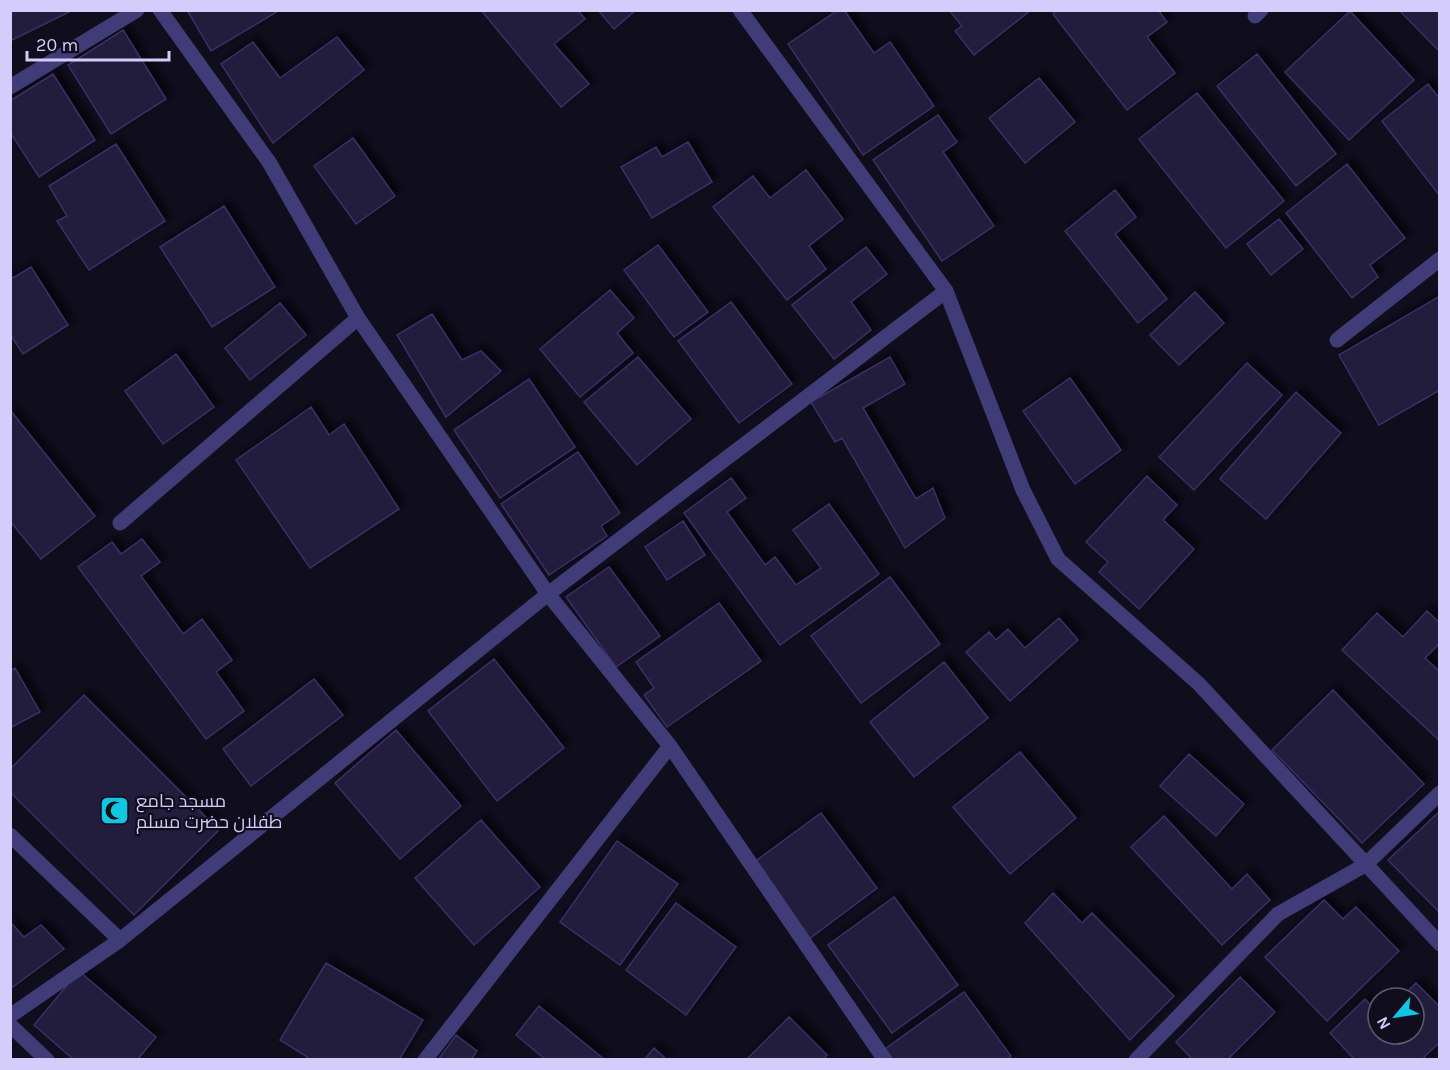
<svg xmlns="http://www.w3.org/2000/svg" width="1450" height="1070" viewBox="0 0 1450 1070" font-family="Karla,Cairo,sans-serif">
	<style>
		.building { fill: #231b3c; stroke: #3c2f66; stroke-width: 1.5; filter: url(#shadow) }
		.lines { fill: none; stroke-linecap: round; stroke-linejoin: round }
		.minor { stroke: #403c78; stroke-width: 15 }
		.labels { text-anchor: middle; stroke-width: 4.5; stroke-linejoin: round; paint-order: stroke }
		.poi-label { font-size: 18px; fill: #d4cdfb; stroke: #100d1d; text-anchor: start }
	</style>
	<defs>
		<filter id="shadow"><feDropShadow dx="5.5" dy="-5.5" stdDeviation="3" flood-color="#0009"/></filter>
	</defs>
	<rect width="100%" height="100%" fill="#100d1d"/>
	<path class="building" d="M10,10h63l-63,31z
		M187,10h93l-69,41z
		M481,10h97l7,9 -31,25 35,40 -28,23z
		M598,10h38l-22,19z
		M838,10h6l30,43 16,-11 44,64 -71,49 -75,-111z
		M949,10h82l-57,45 -19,-24 7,-5z
		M1057,10h101l9,12 -20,15 28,36 -48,37 -74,-96z
		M1399,10h41v42z
		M1350,11l64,69 -65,60 -64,-68z
		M123,30l43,69 -55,35 -43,-69z
		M337,37l27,33 -91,73 -52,-79 32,-22 27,36z
		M1257,54l79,100 -40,32 -79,-100z
		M53,74l42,66 -56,37 -29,-45v-31z
		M1039,78l36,44 -50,41 -36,-45z
		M1428,84l12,15v97l-58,-75z
		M1197,93l87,108 -58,47 -87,-109z
		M938,115l19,27 -14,10 51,74 -52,35 -69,-101z
		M353,138l42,58 -39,28 -42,-58z
		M688,142l24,40 -60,36 -31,-51 35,-20 6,10z
		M116,144l49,77 -76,49 -32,-49 10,-5 -18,-30z
		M1347,164l58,74 -35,27 8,12 -26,21 -66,-85z
		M806,170l37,49 -34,27 17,23 -39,31 -74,-93 40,-31 17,22z
		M1115,190l21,27 -21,17 52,65 -29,24 -73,-92z
		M224,206l51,81 -63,40 -52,-80z
		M1279,219l24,30 -32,26 -24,-31z
		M658,245l50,67 -34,25 -50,-67z
		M866,247l21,27 -36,28 20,28 -37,29 -42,-54z
		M31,267l37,58 -45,29 -13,-20v-59l3,3z
		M610,290l24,28 -17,15 16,20 -53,44 -40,-48z
		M1195,292l29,31 -45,42 -29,-30z
		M1440,296v94l-61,35 -40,-70z
		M731,302l61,82 -53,39 -61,-82z
		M280,303l26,32 -56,45 -25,-32z
		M432,314l30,46 19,-9 20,20 -55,46 -49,-82z
		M176,354l38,53 -51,37 -38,-53z
		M638,357l53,62 -54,46 -53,-63z
		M890,357l15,27 -42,24 53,91 17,-11 12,30 -40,30 -63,-110 -7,4 -24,-40z
		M1247,363l35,32 -88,95 -35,-33z
		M1070,378l51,72 -46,34 -52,-73z
		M529,379l46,68 -75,51 -46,-68z
		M1296,392l45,41 -75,86 -46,-40z
		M311,407l18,28 15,-11 55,85 -89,59 -74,-108z
		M10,410l85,106 -54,43 -31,-38z
		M578,452l42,61 -19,13 6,10 -58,39 -48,-71z
		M1147,476l30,29 -14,15 31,29 -55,60 -40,-37 9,-10 -22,-20z
		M731,478l15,20 -19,14 38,53 10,-8 21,28 25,-17 -28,-38 36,-26 50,70 -99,71 -96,-132z
		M683,521l22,34 -38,25 -22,-33z
		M142,539l18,23 -19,14 42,58 19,-15 30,41 -16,12 28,39 -38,28 -128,-172 34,-25 9,12z
		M609,567l51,69 -44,31 -50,-70z
		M890,577l50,67 -79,59 -50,-67z
		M719,603l42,58 -94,66 -23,-32 10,-7 -18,-26z
		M1427,611l13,12v20l-15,15 15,14v69l-98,-91 35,-37 26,24z
		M1059,618l19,22 -68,61 -44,-49 23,-20 7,8 12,-11 17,19z
		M494,659l70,89 -67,53 -69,-90z
		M944,662l44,56 -74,59 -44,-55z
		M15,668l25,44 -30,16v-57z
		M314,679l29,36 -92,71 -28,-37z
		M1333,690l91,94 -62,59 -90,-93z
		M84,695l135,135 -85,85 -124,-123v-23z
		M396,730l65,76 -61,53 -65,-76z
		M1020,752l56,66 -66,56 -57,-67z
		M1189,754l55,50 -28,32 -56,-50z
		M1440,811v102l-52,-53z
		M821,813l56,75 -68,51 -56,-76z
		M1164,816l68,73 15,-15 23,26 -48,45 -91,-98z
		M481,820l59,67 -66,58 -59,-67z
		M617,841l61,43 -58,81 -60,-43z
		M1053,893l29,30 10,-10 82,83 -44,44 -105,-117z
		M894,897l64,88 -66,48 -64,-88z
		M1324,900l19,19 13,-12 43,44 -72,70 -62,-64z
		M676,903l60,44 -50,68 -60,-45z
		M10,922l14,15 17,-12 23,24 -54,40z
		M326,963l97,57 -24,40h-87l-32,-20z
		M79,971l77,66 -19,23h-63l-40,-35z
		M1240,977l35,35 -48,48h-34l-17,-18z
		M1416,983l24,24v35l-16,15 2,3h-71l-25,-27 35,-34 13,14v21h36v-36h-13z
		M964,992l47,64 -5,4h-113l-8,-11z
		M539,1006l66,54h-59l-30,-25z
		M789,1017l38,38 -4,5h-77z
		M456,1035l21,16 -6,9h-33z
		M654,1048l13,12h-23z"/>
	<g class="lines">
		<path class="minor" d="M160,10l109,152 89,156 190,276 122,152 215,314
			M740,10l206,281 77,199 35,69 141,125 241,260
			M1255,16l6,-6
			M10,87l127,-77
			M1337,340l103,-81
			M120,523l238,-205
			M10,835l110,105
			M10,1016l110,-76 428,-346 398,-303
			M10,1025l37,35
			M425,1060l245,-314
			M1136,1060l142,-146 87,-49 75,-72"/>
	</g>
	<defs>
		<symbol id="mosque-square" viewBox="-11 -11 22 22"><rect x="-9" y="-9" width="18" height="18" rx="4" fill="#12c6e2" stroke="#100d1d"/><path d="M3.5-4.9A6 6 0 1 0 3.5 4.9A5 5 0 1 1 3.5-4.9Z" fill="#111"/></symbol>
	</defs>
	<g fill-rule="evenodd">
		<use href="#mosque-square" x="98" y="794" width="33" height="33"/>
	</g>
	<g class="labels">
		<g class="poi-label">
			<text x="136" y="807">مسجد جامع<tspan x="136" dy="21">طفلان حضرت مسلم</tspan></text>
		</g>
	</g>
	<rect width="1450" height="1070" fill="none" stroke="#d4cdfb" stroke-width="24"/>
	<g transform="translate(1396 1016) rotate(241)"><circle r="28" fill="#100d1d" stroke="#5e5a76" stroke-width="1.5"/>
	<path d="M0-4.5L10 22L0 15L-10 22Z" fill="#12c6e2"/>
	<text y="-9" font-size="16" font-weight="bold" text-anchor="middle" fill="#d4cdfb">N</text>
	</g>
	<path d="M27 51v9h142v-9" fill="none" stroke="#d4cdfb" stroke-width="3"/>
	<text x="36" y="51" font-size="18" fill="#d4cdfb" stroke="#100d1d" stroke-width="4.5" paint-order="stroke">20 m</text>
</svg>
